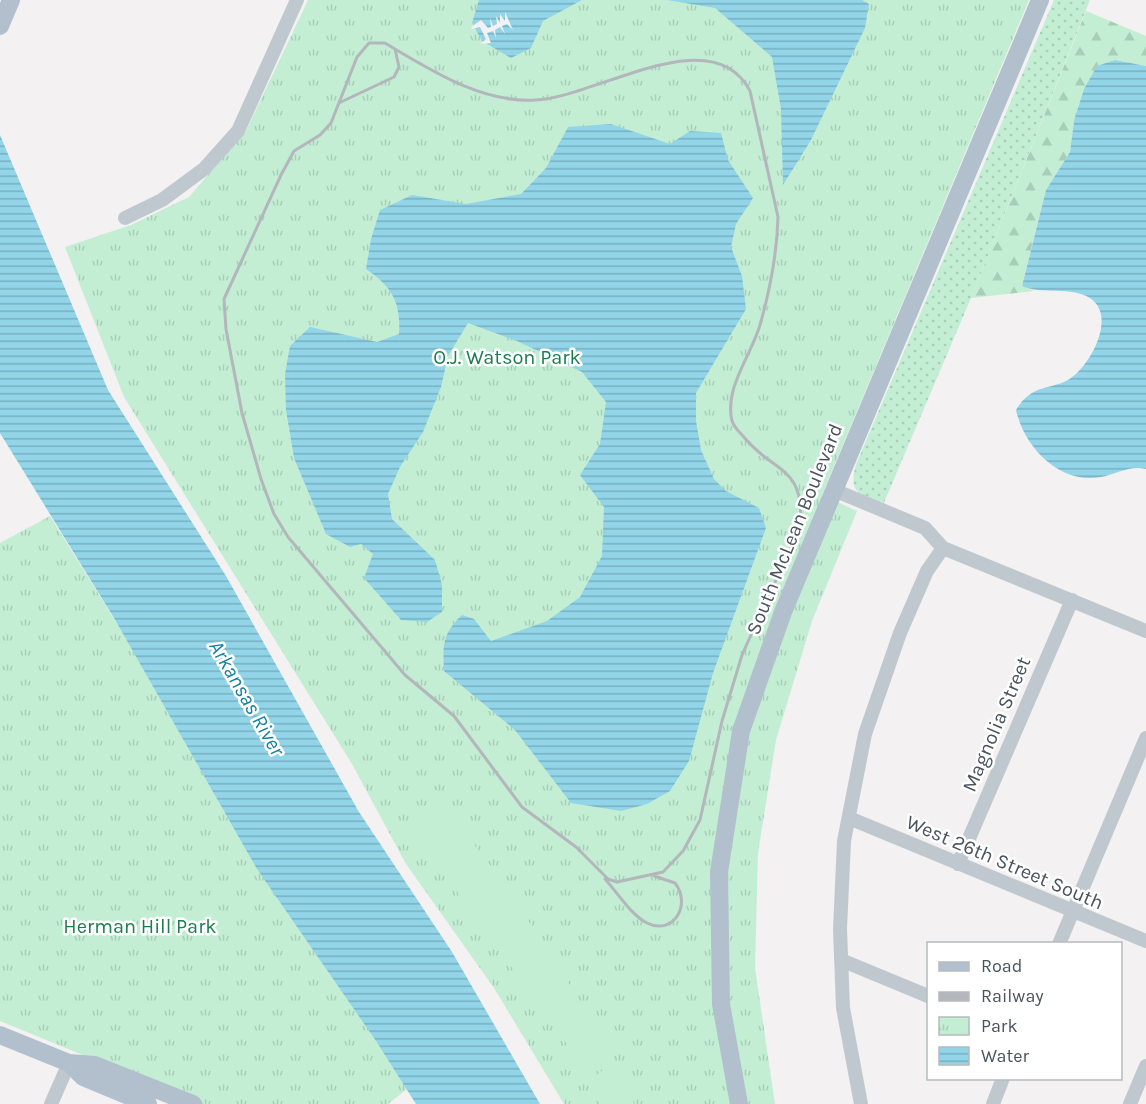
<svg xmlns="http://www.w3.org/2000/svg" width="1146" height="1104" viewBox="0 0 1146 1104" font-family="Karla,sans-serif">
	<style>
		.grass { fill: url(#grass-dots) }
		.forest { fill: url(#forest-firs) }
		.park { fill: url(#park-tufts) }
		.garden { fill: #c3eed4 }
		.water { fill: url(#water-rules) }
		.pier { fill: #f3f1f1 }
		.lines { fill: none; stroke-linecap: round; stroke-linejoin: round }
		.minor { stroke: #c0c8cf; stroke-width: 14 }
		.major { stroke: #b2c0ce; stroke-width: 18 }
		.rail { stroke: #b3b6bb; stroke-width: 3 }
		.labels { text-anchor: middle; stroke-width: 5; stroke-linejoin: round; paint-order: stroke }
		.park-label { font-size: 20px; fill: #1c7d4e; stroke: #fff }
		.street-label { font-size: 20px; fill: #4a545e; stroke: #fff }
		.water-label { font-size: 21px; font-style: italic; fill: #1480a0; stroke: #fff }
	</style>
	<defs>
		<pattern id="grass-dots" width="8" height="8" patternUnits="userSpaceOnUse" patternTransform="scale(1.5)"><rect width="8" height="8" fill="#c3eed4"/><path d="M2 2h.1M6 6h.1" fill="none" stroke="#a9ceb8" stroke-width="1.8" stroke-linecap="round"/></pattern>
		<pattern id="forest-firs" width="22" height="20" patternUnits="userSpaceOnUse" patternTransform="scale(1.5)"><rect width="22" height="20" fill="#c3eed4"/><path d="M5 1l3.5 6h-7zM16 11l3.5 6h-7z" fill="#a9ceb8"/></pattern>
		<pattern id="park-tufts" width="24" height="20" patternUnits="userSpaceOnUse" patternTransform="scale(1.5)"><rect width="24" height="20" fill="#c3eed4"/><path d="M3 7l-1-3M5 7V3M7 7l1-3M15 17l-1-3M17 17v-4M19 17l1-3" fill="none" stroke="#a9ceb8"/></pattern>
		<pattern id="water-rules" width="6" height="5" patternUnits="userSpaceOnUse" patternTransform="scale(1.5)"><rect width="6" height="5" fill="#92d5e8"/><path d="M0 2.5h6" fill="none" stroke="#79afbf"/></pattern>
	</defs>
	<rect width="100%" height="100%" fill="#f3f1f1"/>
	<path class="grass" d="M1054,0h36l-119,298 -88,207c-25,-11 -36,-13 -26,-43z"/>
	<path class="forest" d="M1086,11l60,25v30l-31,-6 -41,61 -4,31 -24,38 -24,95 12,6 -63,7z"/>
	<path class="park" d="M308,0h721l-207,495 35,16 -45,110 -36,119 -18,113 -3,115 20,136h-211l-70,-116 -88,-124 -54,-100 -228,-367 -59,-150 66,-22 58,-28 57,-66z
		M50,516l357,573 -19,15h-186l-202,-83v-478z"/>
	<path class="garden" d="M438,799l63,80 109,168 -28,18 -172,-239z
		M615,1061l19,43h-34l-11,-23z"/>
	<path class="water" d="M479,0h103l-39,21 -12,27 -20,10 -29,-17 -10,-18z
		M667,0h195l7,4 -4,24 -54,112 -28,45 -2,-76 -9,-52 -57,-49z
		M1115,60l31,6v403c-16,-4 -29,5 -45,8 -41,8 -77,-30 -85,-67 17,-28 36,-19 55,-32 20,-14 46,-62 19,-80 -19,-12 -48,-3 -68,-12l24,-96 24,-38 4,-31 10,-32 13,-23z
		M611,124l59,20 20,-13 31,2 7,27 25,38 -17,26 -5,23 11,29 4,33 -50,84v28l5,29 13,29 12,12 33,17 7,20 -53,145 -24,88 -19,30 -23,13 -26,7 -50,-8 -56,-73 -71,-59c-1,-26 -2,-37 18,-56l12,4 17,22 56,-20 33,-24 22,-41 2,-49 -24,-32 20,-31 6,-42 -24,-30 -65,-31 -49,-18 -20,33 -7,31 -18,45 -23,35 -12,27 4,25 43,41 7,25v27l-15,10 -26,-2 -37,-42 9,-24 -12,-10 -11,3 -24,-13 -32,-76 -8,-48 -1,-36 5,-28 20,-19 67,15 22,-8c2,-32 -7,-47 -33,-65l5,-30 9,-29 32,-15 54,9 55,-10 25,-26 22,-41z
		M0,135l108,255 118,186 133,236 93,140 88,152h-124l-40,-63 -119,-172 -143,-251 -114,-185z"/>
	<path class="pier" d="M505,12l8,18 -6,-6 -5,2 3,8 -5,-7 -5,3 1,8 -3,-7 -6,2 4,10 -11,1 6,-5 -6,-12 -8,2 -1,-2 10,-7 7,8 3,-1 -1,-9 3,8 4,-2 -1,-8 4,7v-9l5,7z"/>
	<g class="lines">
		<path class="minor" d="M125,218l37,-18 42,-31 34,-38 59,-131
			M834,490l91,38 18,20 203,83
			M849,818l297,123
			M958,864l114,-264
			M1059,944l87,-206
			M841,960l87,36
			M51,1104l18,-41
			M861,1104l-18,-96 -3,-79 4,-88 21,-107 35,-101 27,-62 16,-23
			M993,1104l10,-26
			M1130,1104l16,-38"/>
		<path class="major" d="M0,26l11,-26
			M0,1035l69,28 26,2 98,39
			M69,1063l14,14 65,27
			M739,1104l-18,-100 -2,-132 22,-141 42,-119 257,-612"/>
		<path class="rail" d="M341,102l53,-25 5,-10 -4,-18 -10,-6h-16l-12,14 -26,66 -11,12 -26,16 -13,24 -57,124 2,30 16,84 19,66 13,35 14,23 117,138 49,41 68,91 54,40 32,32 9,3 46,-10 20,-21 17,-31 22,-99 20,-66 58,-128c6,-62 -27,-53 -57,-91 -4,-4 -9,-9 -11,-15 -8,-33 19,-65 28,-96 10,-35 17,-72 18,-108l-28,-126c-38,-73 -155,7 -215,9 -50,3 -98,-26 -140,-51
			M605,879c12,13 26,36 42,44 26,13 45,-18 28,-40l-21,-7"/>
	</g>
	<g class="labels">
		<g class="park-label">
			<text x="507" y="364">O.J. Watson Park</text>
			<text x="140" y="933">Herman Hill Park</text>
		</g>
		<g class="street-label">
			<text transform="translate(794 529) rotate(-68)" y="7">South McLean Boulevard</text>
			<text transform="translate(996 724) rotate(-67)" y="7">Magnolia Street</text>
			<text transform="translate(1005 862) rotate(23)" y="7">West 26th Street South</text>
		</g>
		<g class="water-label">
			<text transform="translate(247 698) rotate(60)" y="7">Arkansas River</text>
		</g>
	</g>
	<rect x="927" y="942" width="195" height="138" fill="#ffffff" stroke="#b7bbbf" stroke-width="1.5"/>
	<rect x="939" y="962" width="30" height="9" fill="#b2c0ce" stroke="#b7bbbf" stroke-width="1.5"/>
	<text x="981" y="972" font-size="18" fill="#4a545e">Road</text>
	<rect x="939" y="992" width="30" height="9" fill="#b3b6bb" stroke="#b7bbbf" stroke-width="1.5"/>
	<text x="981" y="1002" font-size="18" fill="#4a545e">Railway</text>
	<rect x="939" y="1017" width="30" height="18" fill="url(#park-tufts)" stroke="#b7bbbf" stroke-width="1.5"/>
	<text x="981" y="1032" font-size="18" fill="#4a545e">Park</text>
	<rect x="939" y="1047" width="30" height="18" fill="url(#water-rules)" stroke="#b7bbbf" stroke-width="1.5"/>
	<text x="981" y="1062" font-size="18" fill="#4a545e">Water</text>
</svg>
